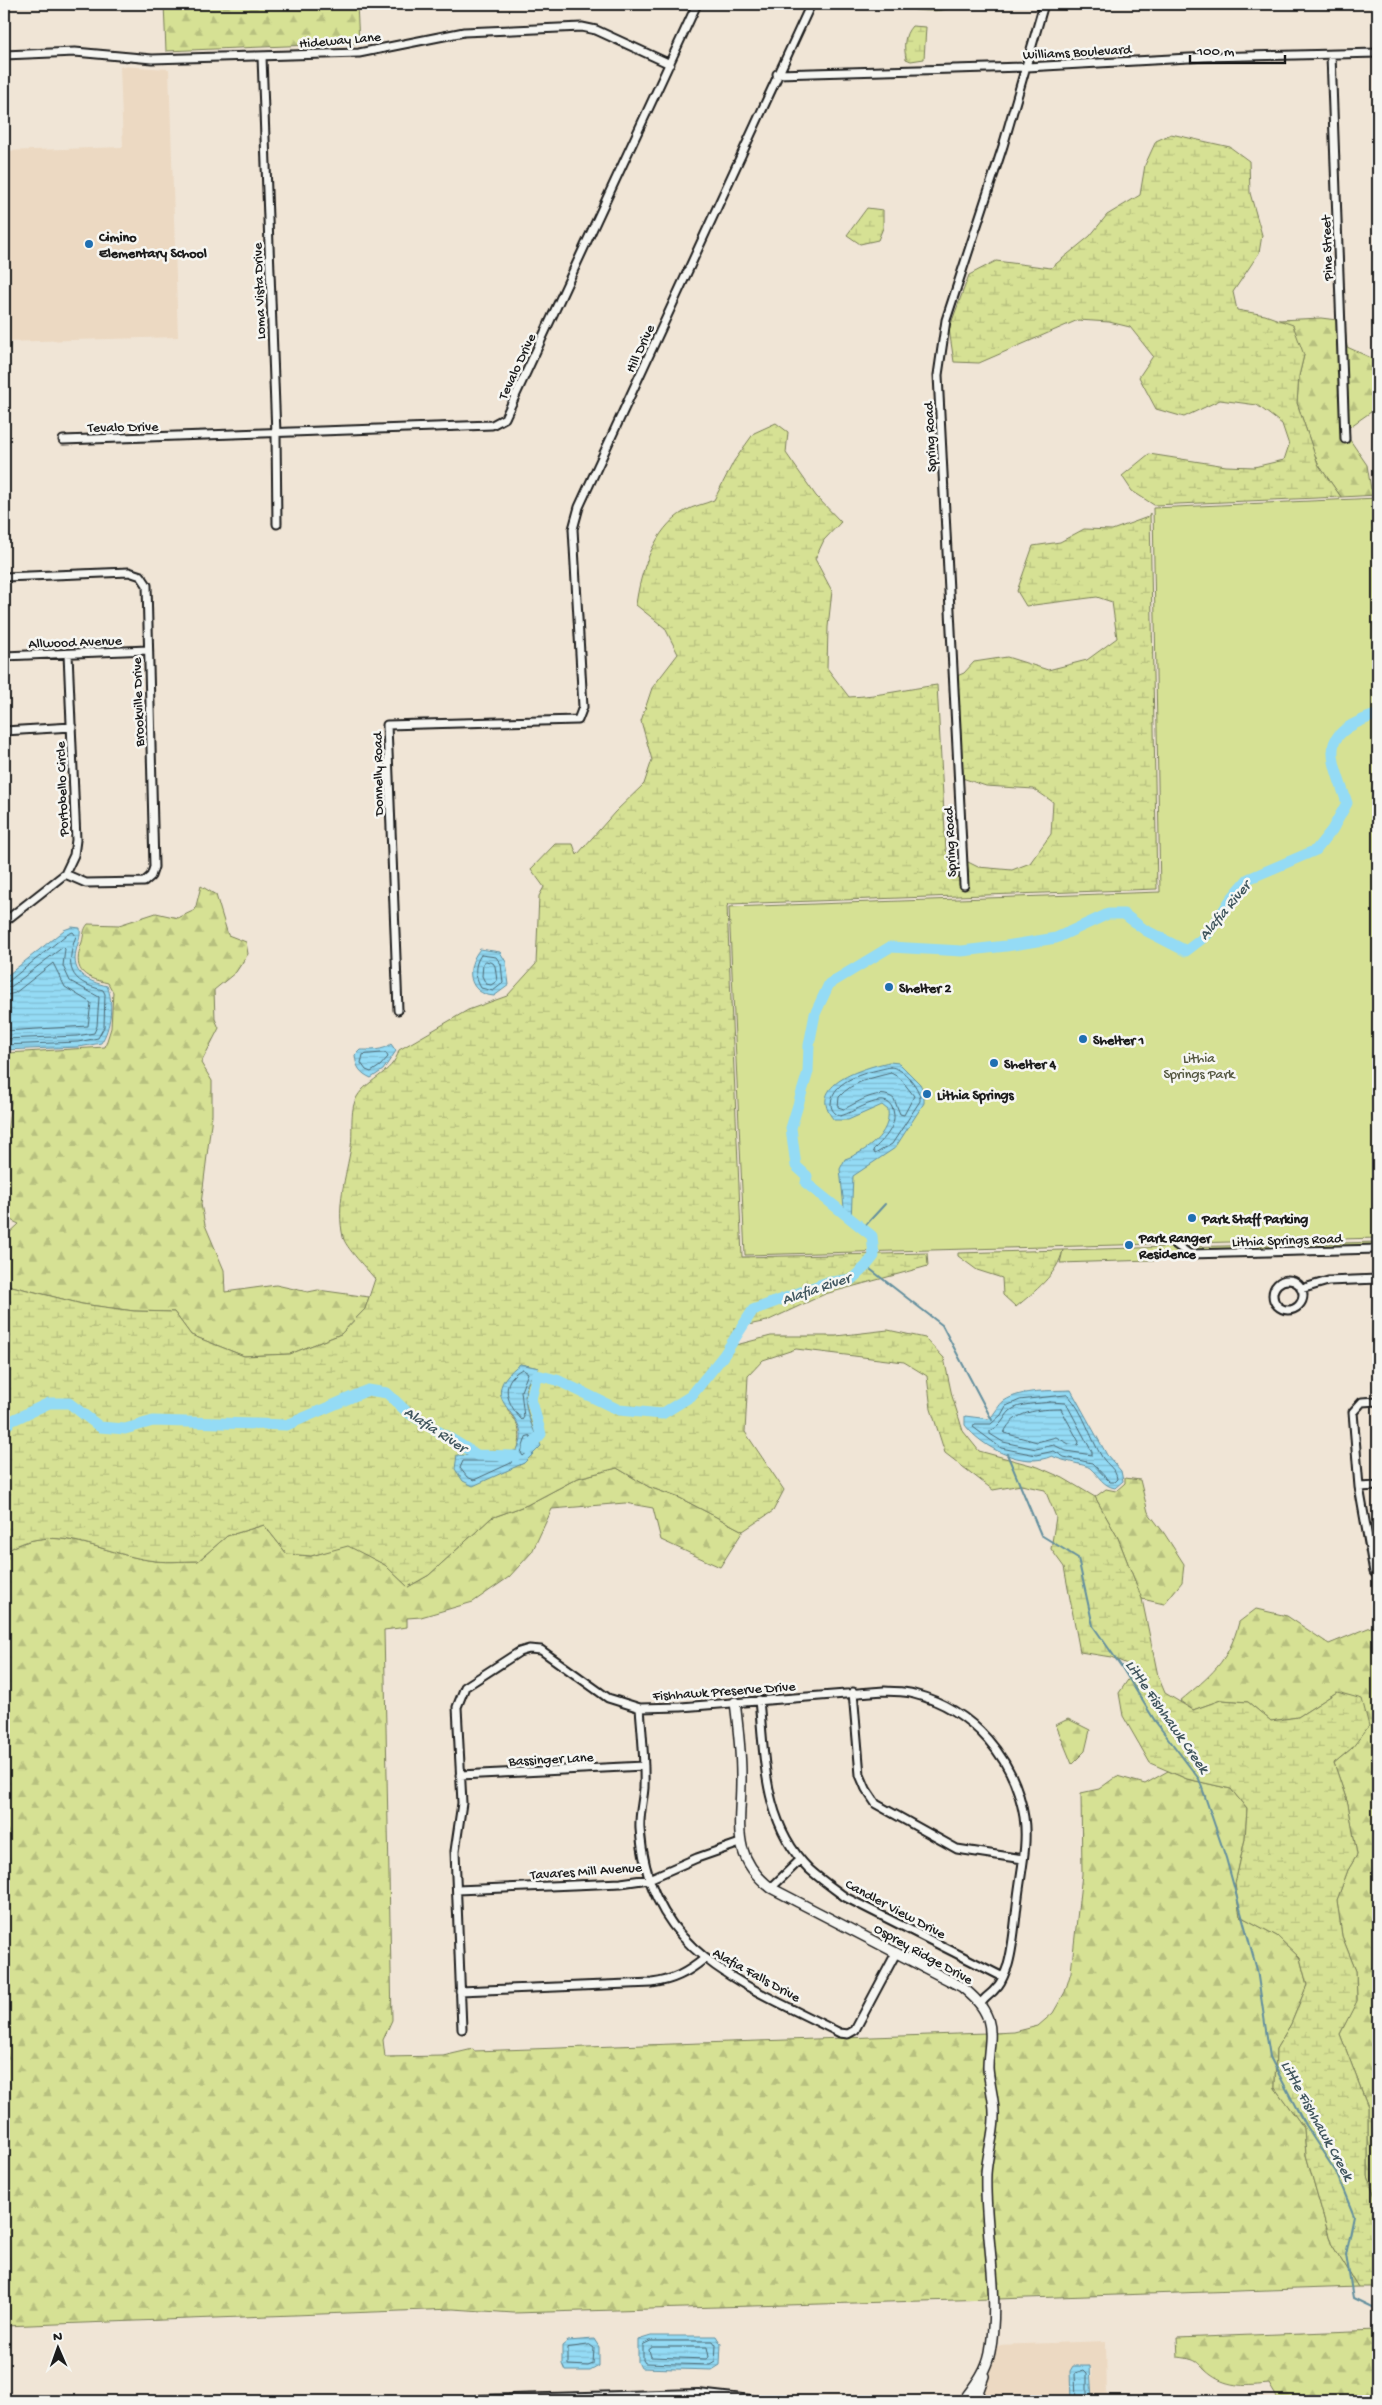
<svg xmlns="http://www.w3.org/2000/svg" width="1382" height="2405" viewBox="0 0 1382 2405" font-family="'Gochi Hand',sans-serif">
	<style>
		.built { fill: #ecd9c2 }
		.forest { fill: url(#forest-firs); stroke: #797e58 }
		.wetland { fill: url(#wetland-marsh); stroke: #797e58; fill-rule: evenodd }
		.park { fill: #d6e194; stroke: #797e58 }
		.water { fill: url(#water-rules); stroke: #648f9e }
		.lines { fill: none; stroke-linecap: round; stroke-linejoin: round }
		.shore { stroke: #4c6873; stroke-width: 1 }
		.stream { stroke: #648f9e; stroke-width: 2 }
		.river { stroke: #94dbf5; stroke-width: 11 }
		.minor-casing { stroke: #1c1c1c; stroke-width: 11 }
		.tertiary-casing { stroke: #1c1c1c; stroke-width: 12 }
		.secondary-casing { stroke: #1c1c1c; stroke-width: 14 }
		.minor { stroke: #f6f6f2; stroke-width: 7 }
		.tertiary { stroke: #f6f6f2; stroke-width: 9 }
		.secondary { stroke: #f6f6f2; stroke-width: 10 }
		.poi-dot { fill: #1f6fb2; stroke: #f6f6f2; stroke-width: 2 }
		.labels { text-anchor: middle; stroke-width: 5; stroke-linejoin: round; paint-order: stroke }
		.street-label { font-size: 14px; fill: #1c1c1c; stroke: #f6f6f2 }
		.poi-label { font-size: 14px; font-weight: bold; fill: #1c1c1c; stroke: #f6f6f2; text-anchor: start }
		.park-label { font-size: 14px; fill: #545740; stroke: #f6f6f2 }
		.water-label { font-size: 15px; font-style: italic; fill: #40555d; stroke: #f6f6f2 }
	</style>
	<defs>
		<pattern id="forest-firs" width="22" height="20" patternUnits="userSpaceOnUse" patternTransform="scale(1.25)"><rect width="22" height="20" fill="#d6e194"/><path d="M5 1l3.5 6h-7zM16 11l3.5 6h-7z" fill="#b7c07f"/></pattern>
		<pattern id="wetland-marsh" width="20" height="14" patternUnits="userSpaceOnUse" patternTransform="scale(1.25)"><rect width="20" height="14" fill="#d6e194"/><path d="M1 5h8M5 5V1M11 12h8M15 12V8" fill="none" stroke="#b7c07f"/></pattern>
		<pattern id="water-rules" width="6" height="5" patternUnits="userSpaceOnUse" patternTransform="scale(1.25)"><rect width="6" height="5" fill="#94dbf5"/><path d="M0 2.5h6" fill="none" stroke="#7fbbd1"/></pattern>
	</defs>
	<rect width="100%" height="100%" fill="#f0e5d6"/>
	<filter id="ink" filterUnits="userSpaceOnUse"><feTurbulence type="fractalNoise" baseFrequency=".02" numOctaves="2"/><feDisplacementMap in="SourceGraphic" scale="10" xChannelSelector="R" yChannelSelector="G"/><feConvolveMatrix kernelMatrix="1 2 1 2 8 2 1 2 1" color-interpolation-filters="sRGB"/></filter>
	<g filter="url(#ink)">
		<path class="built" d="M120,66l49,3 9,268 -174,5v-191l119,-4z
			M1106,2341l1,60h-15v-32l-6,-4 -13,1 -3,6 1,29h-93l11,-31 5,-25z"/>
		<path class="forest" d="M164,4h193l2,39 -193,8z
			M1321,318l16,2 5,123h7l-1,-6 19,28 4,24 7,1v5l-37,2 -23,-33 -21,-61 2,-27 5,-21 -25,-35z
			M1344,320l3,27 31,14v46l-30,21z
			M201,886l15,9 12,40 18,7 2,12 -12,18 -22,18 1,29 4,9 -18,35 11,18v34l-11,89 4,21 19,45 1,22 51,-7 32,7 10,-2 51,7 -4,12 -24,25 -51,20 -46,2 -53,-21 -17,-23 -40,-1 -52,-7 -78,-20v-46l15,-14 -15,-7v-73l2,-2 5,-40 -4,-21 1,-28 97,-6 6,-19 2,-36 -5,-9c-26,-6 -36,-13 -26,-41 2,-7 1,-12 6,-18l31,1 37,-12 22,5 17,-8z
			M617,1468l32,19 31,11 63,33 -23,36 -59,-27 -8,-32 -28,-5 -73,6 -20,43 -23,25 -36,25 -52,15 -14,1v9l-23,3 8,390 -9,20 2,17 58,-1 30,-7 1,2 512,-18 5,84 -5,28 4,154 -476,14 -61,-4 -449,17v-773c47,-33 94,-1 144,7 15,3 34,1 50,1l29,-25 37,-11 23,29 24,2 37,-11 37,20 23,22 21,-12 62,-57 36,-13 51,-27z
			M1125,1478l15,2 8,32 16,21 20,31 -2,18 -18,22 -22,-5 -24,-61 -23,-41 11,-8 10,2 9,-8z
			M1256,1609l31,7 42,28 49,-20v320l-6,25 6,3v234l-10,-30v-69l-28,-73 17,-34 -1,-29 -14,-35 -5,-36 11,-30 9,-15 -9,-51 -14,-41 18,-15 -15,-56 -39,25 -27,4 -23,-19 -27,-2 -28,10 -13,-9c30,-25 49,-39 59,-79z
			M1068,1719l22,11 -5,21 -13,13 -16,-39z
			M1168,1771l19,8 44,10 16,20 -2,30 -10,45 5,32 37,20 23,22 7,27 -16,39 -15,25 -1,39 29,40 2,27 25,88 27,44 -361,12c-1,-27 -5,-54 -7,-81 -3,-61 1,-124 3,-185l21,-1 24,-6 15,-13 12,-21 6,-20 11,-98 -1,-81 18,-4 18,-13 28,8z
			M1378,2330v71h-99l-10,-17c-21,2 -40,4 -58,-9 -16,-12 -9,-15 -33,-18l-1,-19z"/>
		<path class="wetland" d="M888,4h75c-26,11 -49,7 -75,0z
			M912,26l14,1 -2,32 -13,2 -5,-2c-2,-12 -3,-23 6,-33z
			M1171,134l59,13 19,14 1,32 12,42 -3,18 -26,39 4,18 28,5 28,10 11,30 -5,21 -2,27 21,61 23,33 -187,8 -22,-14 -10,-15 27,-22 77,12 28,1 30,-7 5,-15 -7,-21 -25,-19 -37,-5 -36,17 -28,-8 -17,-32 14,-21 -23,-29 -21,-5 -31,-2 -99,43 -25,-1 -5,-33 20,-54 27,-14 55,7 39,-32 17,-21 33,-20 5,-30 11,-24z
			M867,208l16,2v18l-5,12 -18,4 -13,-9z
			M776,423l12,9 -2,21 30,43 25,26 -17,18 -9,19 17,32 -4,36 -1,41 22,29c30,-1 58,-8 88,-12l9,166 13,7 2,30h7l-2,-27 12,6 34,3 18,-7 21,-29 2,-32 -19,-13 -48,-3 -24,-8 -5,-102 7,-3 10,-11 33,-5 41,13 39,-10 30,-22 -5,-36 -15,-5 -71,9 -9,-15 16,-45 27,-4 24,-13 28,1 36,-13 2,-4 7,376 -428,15 -2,2 15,351 185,-4 1,13 -103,28 -58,27 -33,7 -2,18 39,-10h65l52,-6 37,8 19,20 8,38 11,35 16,20 59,16 25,11 32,19 23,41 24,61 16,77 7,17 28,17 28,-10 27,2 23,19 27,-4 39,-25 25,7 7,27 -17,22 -18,15 14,41 9,51 -9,15 -11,30 5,36 14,35 1,30 -17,33 28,73v69l10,30v81h-20l-27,-44 -25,-88 -2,-27 -29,-40 1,-39 15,-25 16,-39 -7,-27 -23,-22 -37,-20 -5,-32 10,-45 2,-30 -16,-20 -44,-10 -37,-16 -27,-47 -4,-23 17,-25 -25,-11 -31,-5 -16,-85 -13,-18 5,-32 -11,-27 -24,-5 -28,5 -48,-37 -14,-44 -4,-33 -23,-14 -108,-13 -33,11 -15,16 -3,56 39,58 -11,21 -30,20 -63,-33 -31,-11 -32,-19 -39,10 -51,27 -36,13 -62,57 -21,12 -23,-22 -37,-19 -37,10 -24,-2 -23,-29 -37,11 -29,25c-16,0 -34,2 -50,-1 -50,-8 -97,-40 -144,-7v-269l78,20 52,7 40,1 17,23 53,21 46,-2 51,-20 24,-25 10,-30c-7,-9 -30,-32 -32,-42 -7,-32 3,-60 8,-90 2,-14 -1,-33 4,-46 9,-22 38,-26 44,-51l69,-40 39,-14 29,-32 3,-68 5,-9 -13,-18 24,-25h18l4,11 38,-43 29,-28 8,-24 -11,-39 11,-33 26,-34 -13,-26 -29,-23c4,-32 18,-77 49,-94 8,-5 20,-7 29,-11l20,-39 20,-28zM520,1364l19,4c-3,4 -8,8 -10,13 -10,19 4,48 12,65l-17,17 -17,7 -29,-13 20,-1 19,-5c6,-17 2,-28 -10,-41z
			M1063,1250c-6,25 -28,41 -47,57l-13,-12 -1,-17 -25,-8 -19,-14v-3z"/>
		<path class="park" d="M1378,498v740l-633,17 -16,-348 431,-15 -7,-384z
			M1378,1242v3l-188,5 -5,-3z
			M1174,1247l16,11 175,-5 -305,10 3,-13z"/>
		<path class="water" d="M72,927l8,1c1,9 -2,14 -4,23 -5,23 11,30 31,35 7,15 4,43 -6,57l-22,4 -75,3v-72l60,-48z
			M480,949l20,3 6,10 3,23 -15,11c-27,-2 -29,-29 -14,-47z
			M391,1044l5,7 -13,19 -12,8c-11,-5 -15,-11 -16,-23l5,-5c10,0 23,1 31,-6z
			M889,1062l10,1 21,21 4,8v11l-29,45 -42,28 -2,45 -6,-4 -5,-48 5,-10c21,-7 46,-25 43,-49l-6,-5 -34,15h-14c-30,-36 30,-52 55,-58z
			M520,1364l19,4c-3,4 -8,8 -10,12 -11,20 4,49 12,66l-17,17 -51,23 -10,-5 -8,-12 2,-14 41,1 19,-6c1,-3 4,-7 4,-11 3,-29 -47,-40 -1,-75z
			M1071,1390l36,65 14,16 2,10 -8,7c-12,-2 -16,-12 -25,-20 -5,-4 -26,-6 -38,-12 -28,13 -70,-8 -87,-31v-9l24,3c6,-5 10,-15 15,-18 18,-12 47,-10 67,-11z
			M651,2336h65l5,8 -1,21 -8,5 -71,-2 -3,-6v-22z
			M594,2339l5,8v19l-9,5h-25l-3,-7v-18l6,-5z
			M1073,2366h17l2,35h-21l-1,-30z"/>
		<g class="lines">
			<path class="shore" d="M481,955l15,2 5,7 2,19 -10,8 -12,-3c-6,-11 -8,-22 0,-33z
				M486,961l7,2 2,3 2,15 -6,4 -5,-1 -4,-8 1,-12z
				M4,982l5,-1 57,-46 7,-3 3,4c-11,31 -7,46 27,54l2,4 -1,33 -6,11 -20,4 -74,3
				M4,988l8,-2 51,-39 2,2 -2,17 7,15 29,16 -2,29 -3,7 -17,3 -73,3
				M4,996l11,-3 38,-30 12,24 26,16 -3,23 -84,5
				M386,1053l2,4 -8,9 -9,6 -5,-2 -5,-7 2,-8z
				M890,1067c13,0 31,21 30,34l-28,43 -17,10 -2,-4c9,-9 22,-21 21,-35 -3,-31 -39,-2 -54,1 -5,-2 -9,-6 -9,-12 1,-26 39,-32 59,-37z
				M891,1073l9,5 14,18 -10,19 -4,-1 -6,-15c-15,-12 -35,3 -50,10l-6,-2 1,-10c14,-16 33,-19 52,-24z
				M522,1369l6,4 -7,18 3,26 -2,3c-15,-16 -24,-38 0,-51z
				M1068,1395c16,17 22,43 34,62 5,8 14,12 15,22l-3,3h-4l-18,-19 -28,-6 -10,-6 -18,4 -35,-7 -28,-21 2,-3h16l10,-9 5,-9 14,-6z
				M1050,1402l16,1 26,49v3l-26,-4 -12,-6 -18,4 -33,-7 -13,-8v-3c12,-5 13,-13 20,-20 9,-8 29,-7 40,-9z
				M1061,1409l18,33 -1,3 -9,-1 -13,-7 -19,5 -33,-9c9,-22 35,-24 57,-24z
				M530,1436l5,10 -12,10 -2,-3 5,-16z
				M510,1458l2,2 -1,3 -37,17 -7,-3 -7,-9 3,-7h35z
				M651,2341h62l3,4 -1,17 -5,3 -65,-2 -2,-3v-15z
				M590,2345l4,3 -1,16 -5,2 -20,-1v-17z
				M653,2347h54l2,10 -3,2 -55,-2 -2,-7z
				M1076,2401l-1,-28 9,-3 3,3v28"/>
			<path class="stream" d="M863,1228l22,-24
				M866,1266l76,59 50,95
				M1007,1454l34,81 37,23 15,68 28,40 34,55 44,58 27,79 31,112 13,87 35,68 31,47 18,44 -8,39 7,43 25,12"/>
			<path class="river" d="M4,1428l7,-7 38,-18h20l31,24 25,2 28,-8 134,4 81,-35 19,3 20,19 70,43 38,1
				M528,1449l13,-15 -10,-35 6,-24 20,5 62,30 43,4 29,-18 33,-41 29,-45 72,-27 27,-4 14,-13 8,-10 -2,-20 -66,-53 1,-7 -11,-10 -5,-38 17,-56 1,-27 6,-31 14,-30 61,-37 72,4 44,-5 50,-8 52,-24h16l21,16 41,21 21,-16 24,-36 17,-20 68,-29 16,-20 15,-27c-17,-52 -30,-68 31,-89"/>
			<defs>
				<path id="minor" d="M4,55l71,-3 77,7 207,-6 105,-21 118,-5 14,3 74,34
					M1331,55l14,384
					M262,57l14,377 1,90
					M777,74l250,-7 180,-10 171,-4
					M63,440c143,-4 286,-11 429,-15l13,-7 192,-414
					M4,577l125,-5 12,4 6,9 7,282 -3,9 -7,6 -58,1 -21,-9
					M4,656l144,-6
					M4,731l68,-4
					M964,885l-26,-510 8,-55 57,-174 41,-142
					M4,922l61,-48 9,-19 2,-15 -8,-186
					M398,1010l-11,-285 191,-5 5,-13 -10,-178 6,-22 232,-503
					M1171,1241l18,13 189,-5
					M1273 1295a15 15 0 1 1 30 0a15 15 0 1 1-30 0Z
					M1301,1289l27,-8 50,-2
					M1378,1401l-16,1 -9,10 6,75 15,85 4,3
					M1359,1487l19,-1
					M853,1692l7,83 6,14 10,15 81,45 66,10
					M759,1700c6,59 4,123 50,169 11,10 24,19 36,28l158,80
					M640,1708c2,26 5,53 4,80 -1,13 -5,27 -4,41 9,126 103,154 200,204l8,1 7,-4 41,-77
					M460,1775l184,-9
					M771,1888l29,-28
					M457,1890l164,-7 28,-4 48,-21 43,-15
					M460,1991l192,-8c21,-3 35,-10 52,-24
					M462,2029l-7,-178 7,-48 -5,-96 8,-20 54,-35 10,-3 12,1 67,48 32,10 41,-1 203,-16c10,1 21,0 30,3 59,15 101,65 110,123 4,27 -3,54 -6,80 -3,22 -4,47 -10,68 -3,7 -6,18 -12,23 -5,7 -12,9 -15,16"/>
				<path id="tertiary" d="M735,1702c3,24 6,48 6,73 1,46 -13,80 30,113l191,99c11,9 21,18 26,32 5,16 0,32 0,49 1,16 7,33 6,49 0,19 -7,38 -8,57 -2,59 15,118 4,178 -4,20 -15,33 -27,49
					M975,2401l9,-25"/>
				<path id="secondary" d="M478,2401l220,-6 53,6"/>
			</defs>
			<use href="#minor" class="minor-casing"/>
			<use href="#tertiary" class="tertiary-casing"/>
			<use href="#secondary" class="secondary-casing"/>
			<use href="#minor" class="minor"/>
			<use href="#tertiary" class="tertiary"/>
			<use href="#secondary" class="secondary"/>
		</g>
	</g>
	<g class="poi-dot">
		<circle cx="89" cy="244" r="5"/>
		<circle cx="889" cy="987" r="5"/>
		<circle cx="1083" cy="1039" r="5"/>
		<circle cx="994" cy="1063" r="5"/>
		<circle cx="927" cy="1094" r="5"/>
		<circle cx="1192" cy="1218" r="5"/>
		<circle cx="1129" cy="1245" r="5"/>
	</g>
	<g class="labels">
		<g class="street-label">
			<text transform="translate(340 39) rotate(-5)" y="5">Hideway Lane</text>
			<text transform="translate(1077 51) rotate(-3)" y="5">Williams Boulevard</text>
			<text transform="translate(1326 248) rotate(-92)" y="5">Pine Street</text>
			<text transform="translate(258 291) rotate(-92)" y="5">Loma Vista Drive</text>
			<text transform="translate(639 348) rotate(-65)" y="5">Hill Drive</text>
			<text transform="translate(516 366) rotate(-65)" y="5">Tevalo Drive</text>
			<text transform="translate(123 426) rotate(-1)" y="5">Tevalo Drive</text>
			<text transform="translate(929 437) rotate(-93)" y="5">Spring Road</text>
			<text transform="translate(75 641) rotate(-2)" y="5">Allwood Avenue</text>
			<text transform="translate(137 702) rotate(-92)" y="5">Brookville Drive</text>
			<text transform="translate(377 774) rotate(-91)" y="5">Donnelly Road</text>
			<text transform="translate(61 789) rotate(-92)" y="5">Portobello Circle</text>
			<text transform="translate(949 842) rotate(-93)" y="5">Spring Road</text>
			<text transform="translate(1287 1239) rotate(-2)" y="5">Lithia Springs Road</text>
			<text transform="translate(724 1690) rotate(-4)" y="5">Fishhawk Preserve Drive</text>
			<text transform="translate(551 1758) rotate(-3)" y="5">Bassinger Lane</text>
			<text transform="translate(586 1870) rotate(-4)" y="5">Tavares Mill Avenue</text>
			<text transform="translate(896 1908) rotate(28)" y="5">Candler View Drive</text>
			<text transform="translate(924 1953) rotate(29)" y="5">Osprey Ridge Drive</text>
			<text transform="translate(757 1974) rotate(29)" y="5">Alafia Falls Drive</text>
		</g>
		<g class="poi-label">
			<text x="99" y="241">Cimino<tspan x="99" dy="16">Elementary School</tspan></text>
			<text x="899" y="992">Shelter 2</text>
			<text x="1093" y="1044">Shelter 1</text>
			<text x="1004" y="1068">Shelter 4</text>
			<text x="937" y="1099">Lithia Springs</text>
			<text x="1202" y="1223">Park Staff Parking</text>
			<text x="1139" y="1242">Park Ranger<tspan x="1139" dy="16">Residence</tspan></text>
		</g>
		<g class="park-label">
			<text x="1199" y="1062">Lithia<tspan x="1199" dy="16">Springs Park</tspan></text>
		</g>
		<g class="water-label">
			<text transform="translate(1224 910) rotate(-50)" y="5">Alafia River</text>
			<text transform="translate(816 1288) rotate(-19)" y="5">Alafia River</text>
			<text transform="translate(436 1429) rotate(33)" y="5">Alafia River</text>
			<text transform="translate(1168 1716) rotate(55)" y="5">Little Fishhawk Creek</text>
			<text transform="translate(1318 2120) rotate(61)" y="5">Little Fishhawk Creek</text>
		</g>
	</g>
	<rect width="1382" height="2405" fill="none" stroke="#f6f6f2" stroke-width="20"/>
	<rect x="10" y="10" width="1362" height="2385" fill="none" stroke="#1c1c1c" stroke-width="2" filter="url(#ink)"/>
	<g transform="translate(58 2348) rotate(358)" stroke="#f6f6f2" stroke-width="4" paint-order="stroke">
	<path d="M0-4L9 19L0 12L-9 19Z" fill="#1c1c1c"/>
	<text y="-8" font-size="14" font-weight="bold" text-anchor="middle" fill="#1c1c1c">N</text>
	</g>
	<path d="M1190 55v8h95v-8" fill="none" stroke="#1c1c1c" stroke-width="2.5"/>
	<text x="1197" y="55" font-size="15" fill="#1c1c1c" stroke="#f6f6f2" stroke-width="4" paint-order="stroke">100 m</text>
</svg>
